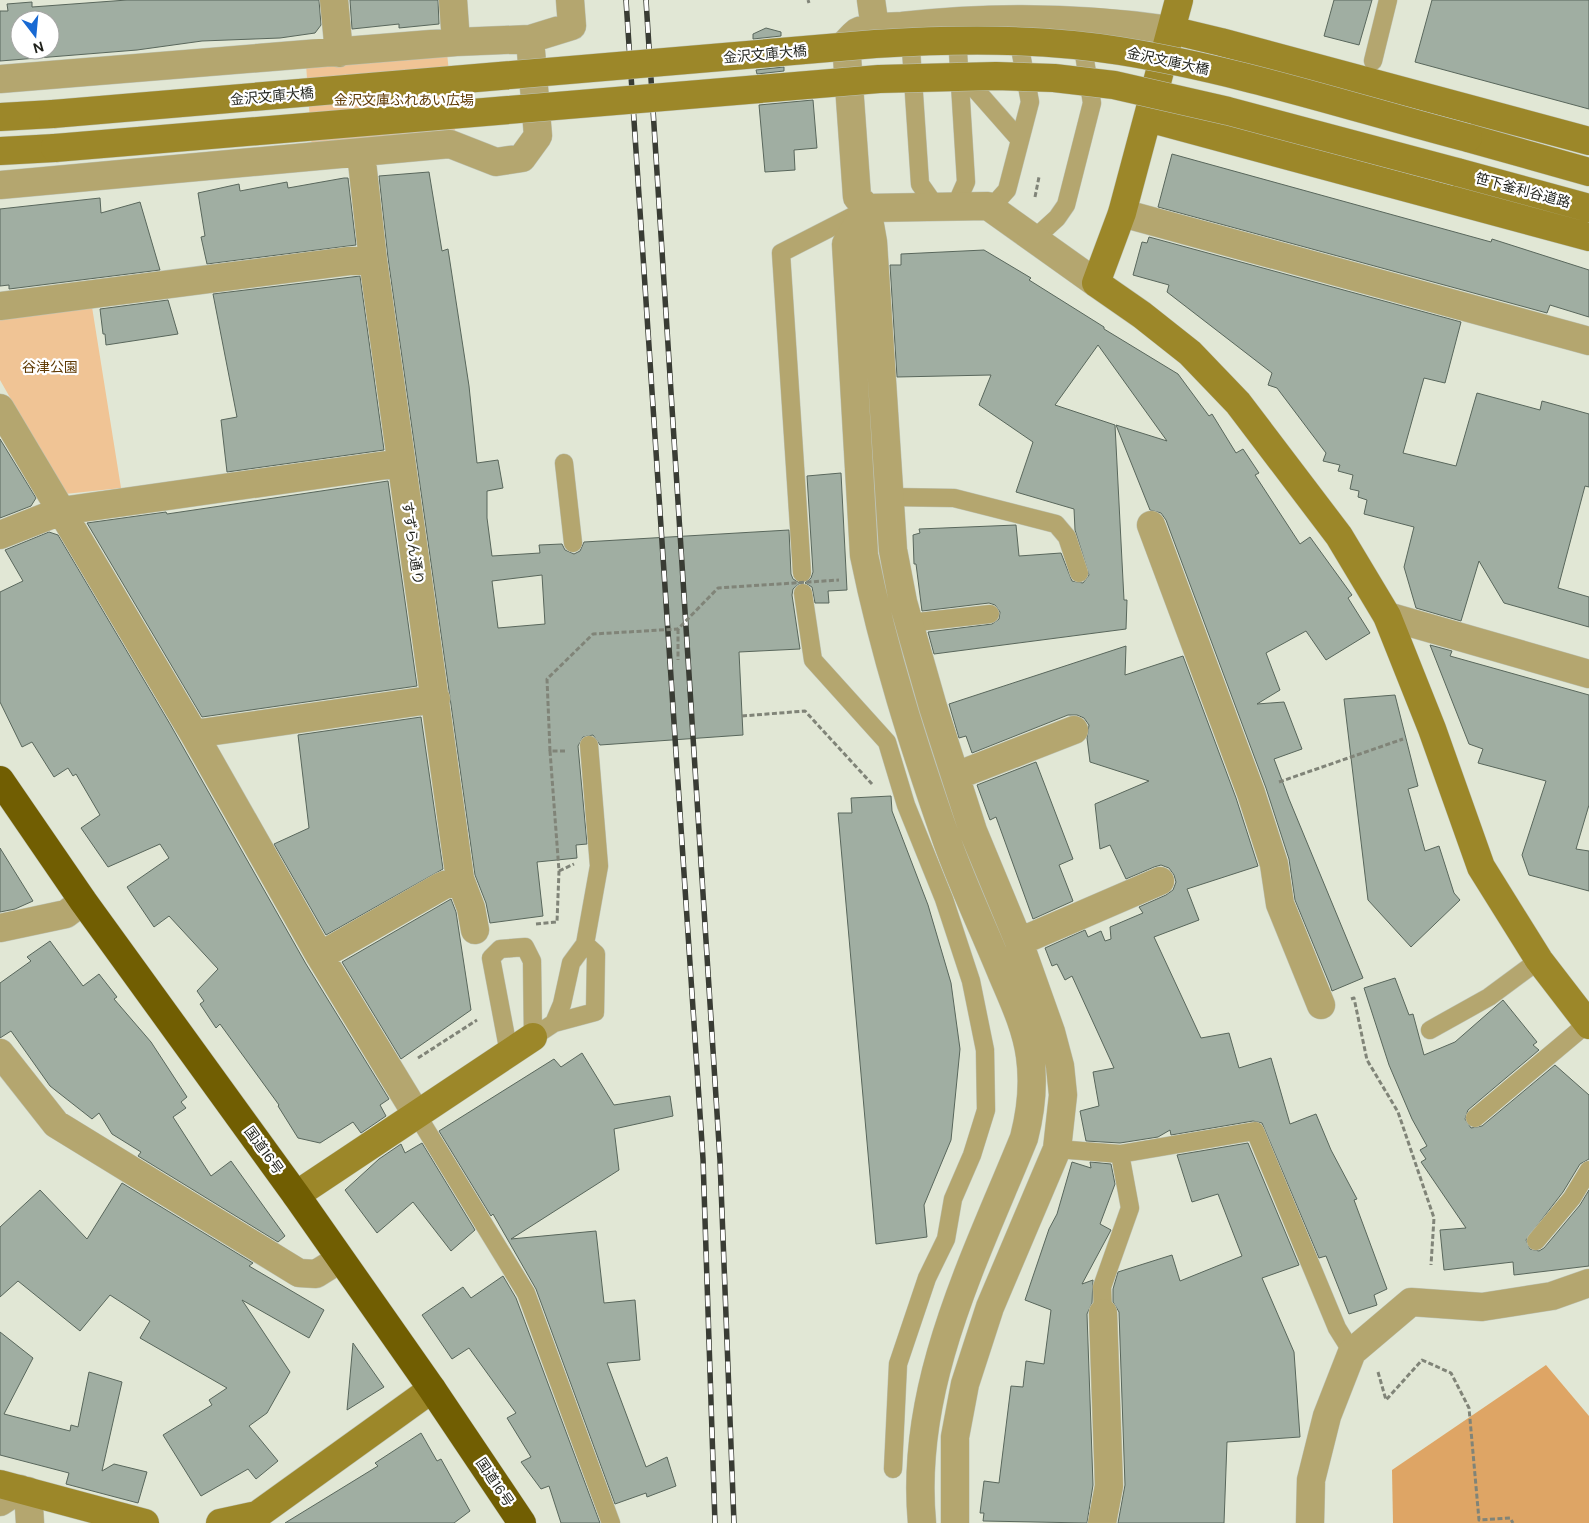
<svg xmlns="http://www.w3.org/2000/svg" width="1589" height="1523" viewBox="0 0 1589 1523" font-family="'DM Sans','Noto Sans JP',sans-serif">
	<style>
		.green { fill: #f0c495 }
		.forest { fill: #dea565 }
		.building { fill: #a0aea2; stroke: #59675c; fill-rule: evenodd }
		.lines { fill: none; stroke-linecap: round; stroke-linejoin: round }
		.lane-casing { stroke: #bec3b4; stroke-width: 19 }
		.street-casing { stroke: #bec3b4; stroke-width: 29 }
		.secondary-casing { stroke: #bec3b4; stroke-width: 29 }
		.highway-casing { stroke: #bec3b4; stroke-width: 29 }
		.path { stroke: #808478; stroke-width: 3; stroke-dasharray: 5 2.5; stroke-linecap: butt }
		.lane { stroke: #b4a66f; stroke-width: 18 }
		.street { stroke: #b4a66f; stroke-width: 28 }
		.secondary { stroke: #9c8729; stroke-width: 28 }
		.highway { stroke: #715e02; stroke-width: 28 }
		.rail-casing { stroke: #393c34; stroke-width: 5.5 }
		.rail { stroke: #fff; stroke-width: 4; stroke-dasharray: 11; stroke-linecap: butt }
		.secondary-bridge-casing { stroke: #bec3b4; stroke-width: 29; stroke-linecap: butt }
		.path-bridge { stroke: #808478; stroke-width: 3; stroke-dasharray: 5 2.5; stroke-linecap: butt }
		.secondary-bridge { stroke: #9c8729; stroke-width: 28 }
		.labels { text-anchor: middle; stroke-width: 4.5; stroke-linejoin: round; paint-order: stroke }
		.street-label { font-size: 14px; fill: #1f211b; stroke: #fff }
		.park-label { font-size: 14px; fill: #5f3a04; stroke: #fff }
	</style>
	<rect width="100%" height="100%" fill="#e1e7d5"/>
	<path class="green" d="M447,53l9,87 -144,10 -6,-86z
		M92,307l29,181 -56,6 -65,-114v-63z"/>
	<path class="forest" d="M1546,1365l43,51v107h-196l-1,-53z"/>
	<path class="building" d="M127,0h192l2,25 -6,8 -35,5 -78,3 -65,9 -137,11v-50h8l-1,-7 25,-2v5zM20,20h30v30h-30z
		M350,0h88l1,24 -40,4v-4l-47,5z
		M1334,0h38l-13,45 -35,-9z
		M1432,0h157v109l-174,-47z
		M766,28l15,4v4l-28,3v-5z
		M784,67v4l-27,3 -1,-4z
		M813,100l4,48 -23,2 1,20 -30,2 -6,-67z
		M1172,154l319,88 1,-3 97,31v47l-39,-12 -3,8 -389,-106z
		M429,172l13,79 6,-2 21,137 8,77 21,-3 5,28 -16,3v27l5,38 48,-3 -1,-8 23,-1 3,6 9,4 6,-3 4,-9 205,-12 2,44 2,5 7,4 -7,6 -1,6 8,54 -61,3 4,83 -143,10 -7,-10 -10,2 -5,9 9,98 -11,1 1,13 -40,4 6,54 -53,7 -4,-20 -11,-28 -87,-617 -9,-82zM542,575l3,49 -47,4 -6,-47z
		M344,178h4l8,67 -149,19 -6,-27 4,-1 -7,-43 41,-9 1,7 47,-9 1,6z
		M100,198l1,15 39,-11 20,68 -151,19v-4l-9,1v-77z
		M1149,237l312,85 -16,61 -21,-5 -21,75 53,13 21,-73 63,17 2,-9 47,13v73l-4,-1 -27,102 31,9v30l-85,-24 -25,-42 -18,60 -45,-13 -12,-41 10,-40 -50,-13 3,-14 -9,-3 1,-6 -9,-2 3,-14 -15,-4 2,-6 -17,-4 3,-8 -49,-65 -9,-3 4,-12 -105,-81 2,-7 -36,-10 9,-33 5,1z
		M984,250l47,28 -2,2 75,47v2l74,45 31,42 3,-2 24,39 7,-4 16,24 -4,2 45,69 10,-7 42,58 -4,3 22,35 -44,27 -20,-29 -40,22 14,37 -23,14 27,-2 18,47 -28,10 15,40 74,179 -31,13 -2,-6 -35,-85 -6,-41 -23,-71 -100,-268 -5,-7 -11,-3 -34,-85 51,16 -69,-96 -43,60 60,20 9,175h3l-1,29 -192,25 -6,-22 64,-8 7,-5 1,-7 -5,-7 -6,-2 -67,8 -6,-47h-2l-1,-29 7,-2 -1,-4 97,-4 3,31 42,-3 11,28 11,2 6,-8 -14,-45 -1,-21 -58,-17 17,-50 -54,-37 12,-30 -94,2 -7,-112h11v-11z
		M360,276l24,174 -157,22 -6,-52 16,-3 -24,-123z
		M168,300l10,34 -72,11 -1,-11h-2l-3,-25z
		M0,439l36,59 -5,8 -31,12z
		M841,473l6,117 -19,1 1,12h-14l-3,-16 -7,-4 6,-5 2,-6 -6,-96z
		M388,481l29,205 -215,31 -115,-194 79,-11 1,2z
		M49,532l9,3 112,189 136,240 83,135 -9,6 6,11 -25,17 -8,-11 -33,21 -22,-5 -20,-32 1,-1 -59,-81 -4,4 -16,-24 4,-3 -7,-10 21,-22 -49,-53 -15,11 -27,-40 42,-29 -9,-14 -52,23 -27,-39 19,-13 -24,-41 -3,2 -5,-8 -14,9 -22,-35 -10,5 -22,-45v-110l23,-11 -18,-31z
		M1430,645l22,6 -2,5 139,39v110l-13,44 13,2v40l-60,-16 -7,-20 24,-74 -68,-18 5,-14 -14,-5z
		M1126,646l-1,29 58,-19 53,142 22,68 -71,23 12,31 -45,17 47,101 28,-5 10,35 32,-10 19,66 26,-10 15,36 26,49 -3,1 33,89 -13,6 3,10 -28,9 -23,-58 -7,2 -57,-135 -9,-2 -82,14 -1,-5 -12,7 -38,6 -34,-2 -6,-30 19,-5 -6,-34 21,-4 -42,-92 -7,4 -8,-16 -5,2 -7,-18 40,-18 3,7 13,-6 4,10 6,-2 -1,-12 33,-14 -4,-6 27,-12 7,-5 3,-8 -2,-7 -5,-7 -8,-3 -7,2 -28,12 -16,-34 -10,4 -5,-45 54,-23 -59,-19 -3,-24 2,-13 -5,-7 -7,-3h-9l-96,38 -6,-17 -7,2 -10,-34z
		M1395,695l23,91 -10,3 17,62 14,-5 15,47 6,7 -49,47 -43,-47 -24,-201z
		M421,717l22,152 -117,66 -52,-91 35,-16 -11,-93z
		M1036,762l37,97 -14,6 14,36 -40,18 -37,-102 -6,3 -13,-35z
		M891,796l1,15 36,94 23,78 9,66 -9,91 -27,65 3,32 -51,7 -38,-431h14l-1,-15z
		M0,848l33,53 -18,8 -15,3z
		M451,899l5,13 15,98 -70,49 -59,-97z
		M50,941l33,45 16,-12 18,23 -3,2 37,43 36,55 -6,5 5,6 -13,9 38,59 20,-15 54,75 -7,6 -140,-86 3,-4 -29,-18 -13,-21 -7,6 -42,-33 -39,-55 -11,7v-55l31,-22 -4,-4z
		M1395,978l14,37 4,-1 11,41 31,-13 48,-42 34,42 -4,3 6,5 -71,60 -3,9 6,9 11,-2 73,-61 34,30v64l-9,5 -17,28 -37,48 4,9 9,2 5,-3 36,-43 9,-15v76l-75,9 -1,-13 -69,8 -4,-40 26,-2 -45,-66 5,-3 -6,-9 7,-4 -15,-27 -23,-54 -25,-77z
		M582,1053l32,52 56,-9 3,20 -59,13 5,41 -108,69 85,-8 8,72 31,-3 5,60 -33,3 39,104 21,-10 9,29 -29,11 -1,-4 -31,11 -79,-215 -43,-75 -2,2 -52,-85 115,-72 7,8z
		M422,1143l53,87 -24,21 -38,-49 -36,31 -32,-43 34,-31 22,-15 4,9z
		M1248,1143l51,122 -37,13 32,74 6,85 -73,5 -3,81h-106l7,-38 -6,-173 -6,-10v-13l5,-17 54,-17 8,26 62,-25 -24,-62 -26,8 -15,-47z
		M1072,1162l19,6 -1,-6 21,2 4,20 -15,40 11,6 -29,54 11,-4 -1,23 -5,11 6,171 -6,38 -104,-2 1,-8h-4l4,-32 15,2 12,-97 12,1 3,-26 18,3 7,-54 -26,-10 24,-71 8,-15z
		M122,1183l131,80 -4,3 75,44 -15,28 -67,-38 48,72 -23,41 -18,13 29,35 -22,18 -8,-10 -47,27 -38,-61 49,-30 -3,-5 18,-12 -87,-50 10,-17 -40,-26 -30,36 -62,-50 -18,16v-70l40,-37 47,49z
		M503,1276l13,22 84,225h-39l-12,-37 -8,3 -20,-27 10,-5 -24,-39 9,-5 -47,-65 -17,11 -30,-44 41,-28 8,11z
		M0,1332l33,26 -29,56 66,17 1,-6 7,2 11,-55 33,10 -20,89 12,-7 33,8 -9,31 -72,-19 3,-11 -69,-18z
		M353,1343l31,44 -37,23z
		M421,1433l16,28 4,-2 29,52 -16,12h-169l93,-57 -3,-3z"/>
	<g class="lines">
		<defs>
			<path id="lane" d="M951,33l7,19 8,130 -11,25
				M918,34l-7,15 9,135 16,23
				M1373,61l15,-61
				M960,72l60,68
				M988,206l10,-6 9,-10 23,-88 -13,-70
				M1034,239l23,-21 9,-13 26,-102 -11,-67
				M564,463l9,80
				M890,497l64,1 102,26 11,13 12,36
				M802,573l-21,-320 84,-43
				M803,593l10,67 74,82 19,63 38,94 27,82 14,69 1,60 -14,45 -19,44 -7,40 -19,39 -29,86 -5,105
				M909,623l81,-9
				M585,944l14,-78 -10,-121
				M1430,1030l59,-33 50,-37
				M533,1037l21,-14 41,-11 1,-58 -11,-10 -14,19 -9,41 -8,19
				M509,1053l-18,-95 9,-9 25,-2 7,14 1,76
				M417,1115l109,178 85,230
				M1475,1118l113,-95
				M1057,1149l63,5 10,54 -28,79 1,26
				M1120,1154l135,-23 82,197 15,24
				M1536,1241l36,-43 17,-28"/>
			<path id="street" d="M334,0l5,53
				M453,0l3,42
				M871,0l4,28
				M0,79l456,-37 74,-3 42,-13 -2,-26
				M361,153l12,107 87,619 11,29 4,22
				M0,185l450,-41 46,18 26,-4 16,-22 -8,-97
				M867,208l-21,36 18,311c20,98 50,192 83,286 16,45 37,89 55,133 11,26 24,53 28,82 4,28 1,55 -6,82 -50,123 -115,249 -102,385
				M867,208l6,34 20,308 10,52 30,105 40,124 46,111 32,90 9,34 3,29 -6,54 -67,158 -25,77 -10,53v86
				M1122,213l467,128
				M1096,283l-108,-77 -121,2 -10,-11 -11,-154c3,-3 7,-8 11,-11 11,-6 32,-5 45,-6 89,-10 180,-9 269,4
				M0,306l349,-45 24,-1
				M0,408l194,326 126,222 97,159
				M1151,525l100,268 23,71 6,40 41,101
				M0,535l61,-24 340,-48
				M1387,616l202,58
				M194,734l242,-35
				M956,776l118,-46
				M0,928l66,-14 17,-13
				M1019,942l141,-61
				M320,956l122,-70 18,-7
				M0,1053l56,71 243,149 17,1 24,-15
				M28,1491l2,32
				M0,1502l20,-13
				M1102,1523l7,-37 -6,-173
				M1310,1523l1,-43 16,-64 25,-64 59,-50 71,5 70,-11 37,-13"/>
			<path id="secondary" d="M1179,0l-57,213 -26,70 46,32 48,38 48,50 101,133 48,80 45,113 49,138 58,93 50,65
				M1171,30l50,12 368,99
				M0,117l53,-3
				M1148,118l441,119
				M1468,138l121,34
				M0,151l55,-3
				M1457,172l132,36
				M296,1195l237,-158
				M0,1484l145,39
				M220,1523l37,-8 175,-126"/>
			<path id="highway" d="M0,780l83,121 213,294 136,194 90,134"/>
		</defs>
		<use href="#lane" class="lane-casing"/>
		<use href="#street" class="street-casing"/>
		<use href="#secondary" class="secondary-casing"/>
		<use href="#highway" class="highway-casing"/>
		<path class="path" d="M808,0l1,3
			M1035,197l4,-20
			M678,629v31
			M742,716l63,-5 67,73
			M1279,782l124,-43
			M559,871l15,-7
			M536,924l21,-2 2,-51 -9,-120h15
			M1351,999l3,-1 13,62 31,52 36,106 -3,47
			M418,1058l59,-38
			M1378,1372l8,28 36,-40 29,13 18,35 10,112 31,-2 3,5"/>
		<use href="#lane" class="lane"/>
		<use href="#street" class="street"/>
		<use href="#secondary" class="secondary"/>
		<use href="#highway" class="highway"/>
		<defs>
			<path id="rail" d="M626,0l77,1159 12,364
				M646,0l74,1160 14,363"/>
		</defs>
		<use href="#rail" class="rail-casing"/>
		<use href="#rail" class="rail"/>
		<defs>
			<path id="secondary-bridge" d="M53,114l822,-70c82,-5 164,-6 245,7 118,19 233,57 348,87
				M55,148l824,-69 117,-3 58,2 60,7 114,26 229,61"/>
		</defs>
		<use href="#secondary-bridge" class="secondary-bridge-casing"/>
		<path class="path-bridge" d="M550,751l-3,-72 46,-45 85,-5 40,-41 121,-8"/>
		<use href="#secondary-bridge" class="secondary-bridge"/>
	</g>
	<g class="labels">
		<g class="street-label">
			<text transform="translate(765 54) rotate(-5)" y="5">金沢文庫大橋</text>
			<text transform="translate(1168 61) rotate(12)" y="5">金沢文庫大橋</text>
			<text transform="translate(272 96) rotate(-5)" y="5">金沢文庫大橋</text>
			<text transform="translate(1523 190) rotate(15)" y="5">笹下釜利谷道路</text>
			<text transform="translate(413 543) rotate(82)" y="5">すずらん通り</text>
			<text transform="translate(264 1150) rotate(54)" y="5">国道16号</text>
			<text transform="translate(495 1482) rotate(56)" y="5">国道16号</text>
		</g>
		<g class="park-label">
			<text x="404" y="105">金沢文庫ふれあい広場</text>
			<text x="50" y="372">谷津公園</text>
		</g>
	</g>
	<g transform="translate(35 35) rotate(164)"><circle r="24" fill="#ffffff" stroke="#a5a6a4"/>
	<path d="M0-4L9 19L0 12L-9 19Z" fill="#1869d3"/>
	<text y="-8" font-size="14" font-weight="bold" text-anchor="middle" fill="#1f211b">N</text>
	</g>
</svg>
